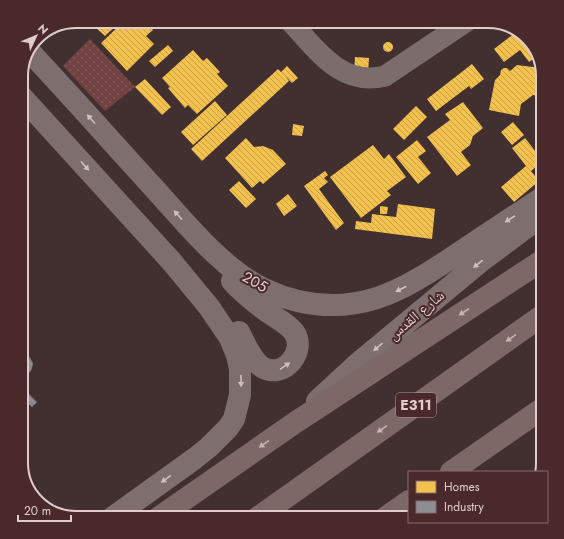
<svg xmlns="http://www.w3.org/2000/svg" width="564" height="539" viewBox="0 0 564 539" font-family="Jost,'Noto Naskh Arabic',sans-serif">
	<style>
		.grass { fill: url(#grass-dots) }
		.homes { fill: url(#homes-back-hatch) }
		.industry { fill: url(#industry-back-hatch) }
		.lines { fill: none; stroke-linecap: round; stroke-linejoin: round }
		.street { stroke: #7b6d6c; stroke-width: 21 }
		.secondary { stroke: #7e6f6e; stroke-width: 22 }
		.highway { stroke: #7d6868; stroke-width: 22 }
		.oneway { fill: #d2bebd }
		.oneway2 { fill: #c8b3b2 }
		.labels { text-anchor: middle; stroke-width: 4; stroke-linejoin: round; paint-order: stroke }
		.shield { fill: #492929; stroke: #b39b9a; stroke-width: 1 }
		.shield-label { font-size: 14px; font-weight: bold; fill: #e1cccb }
		.street-label { font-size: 15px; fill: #e1cccb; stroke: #492929 }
		.rim { fill: none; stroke: #e1cccb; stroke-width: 2 }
	</style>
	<defs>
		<pattern id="grass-dots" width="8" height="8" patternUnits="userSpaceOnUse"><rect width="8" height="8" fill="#724141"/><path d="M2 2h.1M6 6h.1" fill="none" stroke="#865b5b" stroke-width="1.8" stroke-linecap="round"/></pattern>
		<pattern id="homes-back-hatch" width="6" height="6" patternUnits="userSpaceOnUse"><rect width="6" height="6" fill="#f2c14e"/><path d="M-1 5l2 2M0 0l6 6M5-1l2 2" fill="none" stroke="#c6a04a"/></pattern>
		<pattern id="industry-back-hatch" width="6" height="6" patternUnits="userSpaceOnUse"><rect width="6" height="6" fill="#8d8d92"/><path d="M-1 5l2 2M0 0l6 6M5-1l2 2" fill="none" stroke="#777578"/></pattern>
	</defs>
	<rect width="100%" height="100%" fill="#423030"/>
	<path class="grass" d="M90,39l45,48 -30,24 -42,-45z"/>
	<path class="homes" d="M101,21h20l-16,15 -10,-9z
		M124,21h21l8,9 -7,6 8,8 -27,27 -26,-28z
		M315,21h17l-10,8z
		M515,33l14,7 7,17 -7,5 -9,-12 -16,12 -10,-13z
		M383 47a5 5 0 1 1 10 0a5 5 0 1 1-10 0Z
		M168,45l5,6 -18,16 -6,-6z
		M193,50l10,11 4,-3 13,14 -3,2 11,12 -31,28 -9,-9 -3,3 -17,-20 2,-1 -8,-9z
		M355,57l14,1 -1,15 -14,-1z
		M472,64l12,15 -13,10 -2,-3 -33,25 -9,-12z
		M517,65l24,3 2,5 -1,24 -9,-2 -12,9 -2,12 -30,-6 6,-30 5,-5 1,-5 3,-2h3l3,3z
		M287,66l11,12 -6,5 -7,-7 4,5 -87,80 -11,-12 87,-80 3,3z
		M145,79l26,28 -9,8 -27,-28z
		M215,101l12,14 -34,30 -12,-13z
		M463,102l20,26 -10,8 -3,9 -9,7 10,13 -14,11 -30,-39 23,-17 -5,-6z
		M416,106l11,11 -23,23 -11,-11z
		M513,122l11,13 -12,10 -11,-13z
		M293,124l11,2 -2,10 -10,-1z
		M246,138l8,9 9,-1 10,4 13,14 -23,20 -3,-3 -8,7 -27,-30z
		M525,138l18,23 -12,10 8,10 -25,21 -13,-15 25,-21 -14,-18z
		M417,140l9,11 -8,6 13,16 -13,11 -22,-27z
		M373,145l11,14 5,-5 17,23 -19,14 4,4 -30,23 -31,-41z
		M325,171l3,4 -4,3 4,4 -9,7 25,34 -8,7 -32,-44z
		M239,181l17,18 -10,9 -17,-18z
		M288,194l9,12 -13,10 -8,-12z
		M398,204l37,5 -3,30 -77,-10 1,-8 15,2 1,-9 24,3z
		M380,206l8,1 -1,7h-7z"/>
	<path class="industry" d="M21,355h5l4,3 3,5 -1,5 -2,4 -5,3h-4z
		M26,391l11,11 -5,5 -11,-11z"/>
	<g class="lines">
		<path class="street" d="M290,21c27,29 51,66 95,55l82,-55"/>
		<path class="secondary" d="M31,53c41,44 81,89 122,134 31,34 69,82 111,102 36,17 75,21 113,9 30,-10 56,-28 82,-45 28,-19 56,-37 84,-56
			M21,96l151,166 37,45 21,31 7,17 3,14v26l-6,24 -6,9 -19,19 -15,12 -82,59
			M232,281c10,11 21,20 33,29 9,7 21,12 29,22 13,19 -10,48 -32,35 -11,-7 -17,-24 -23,-35
			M317,401l39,-36 124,-103 63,-47"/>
		<path class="highway" d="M451,472l92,-64
			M158,518l138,-96 247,-162
			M257,518l286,-203
			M385,518l24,-17"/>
	</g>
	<defs><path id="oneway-solid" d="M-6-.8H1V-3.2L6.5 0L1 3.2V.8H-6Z"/></defs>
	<g class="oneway">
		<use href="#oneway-solid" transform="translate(91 119) rotate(-132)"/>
		<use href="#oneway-solid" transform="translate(85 166) rotate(48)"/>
		<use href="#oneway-solid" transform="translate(178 215) rotate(-132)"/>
		<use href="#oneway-solid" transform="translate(510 219) rotate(147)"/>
		<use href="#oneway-solid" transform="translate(478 264) rotate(141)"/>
		<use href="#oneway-solid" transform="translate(401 289) rotate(153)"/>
		<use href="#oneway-solid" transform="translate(378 347) rotate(140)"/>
		<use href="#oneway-solid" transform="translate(285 366) rotate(-34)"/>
		<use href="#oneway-solid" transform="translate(241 381) rotate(89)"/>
		<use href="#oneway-solid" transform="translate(166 479) rotate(144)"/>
	</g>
	<g class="oneway2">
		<use href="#oneway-solid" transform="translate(464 312) rotate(147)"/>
		<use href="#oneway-solid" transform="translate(511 338) rotate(145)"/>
		<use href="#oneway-solid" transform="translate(382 429) rotate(145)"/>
		<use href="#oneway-solid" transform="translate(264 444) rotate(145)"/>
	</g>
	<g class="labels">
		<rect class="shield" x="396" y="393" width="40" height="24" rx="3"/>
		<g class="shield-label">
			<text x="416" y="410">E311</text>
		</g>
		<g class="street-label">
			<text transform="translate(255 282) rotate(30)" y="5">205</text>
			<text transform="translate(416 315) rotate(-40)" y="5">شارع القدس</text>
		</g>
	</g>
	<path d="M0 0H564V539H0ZM76 28H488A48 48 0 0 1 536 76V463A48 48 0 0 1 488 511H76A48 48 0 0 1 28 463V76A48 48 0 0 1 76 28Z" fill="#492929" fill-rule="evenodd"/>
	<path class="rim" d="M76 28H488A48 48 0 0 1 536 76V463A48 48 0 0 1 488 511H76A48 48 0 0 1 28 463V76A48 48 0 0 1 76 28Z"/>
	<rect x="408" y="471" width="140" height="52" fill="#492929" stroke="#866a6a"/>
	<rect x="416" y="481" width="20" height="12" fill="#f2c14e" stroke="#866a6a"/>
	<text x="444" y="491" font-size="12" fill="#e1cccb">Homes</text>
	<rect x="416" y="501" width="20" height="12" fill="#8d8d92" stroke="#866a6a"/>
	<text x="444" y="511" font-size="12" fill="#e1cccb">Industry</text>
	<g transform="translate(36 36) rotate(46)" stroke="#492929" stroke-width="3" paint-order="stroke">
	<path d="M0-3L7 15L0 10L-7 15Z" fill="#e1cccb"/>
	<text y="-6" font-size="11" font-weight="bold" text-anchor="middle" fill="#e1cccb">N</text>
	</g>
	<path d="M18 515v6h53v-6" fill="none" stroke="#e1cccb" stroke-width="2"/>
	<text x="24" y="515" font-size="12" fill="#e1cccb" stroke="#492929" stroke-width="3" paint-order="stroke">20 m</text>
</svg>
